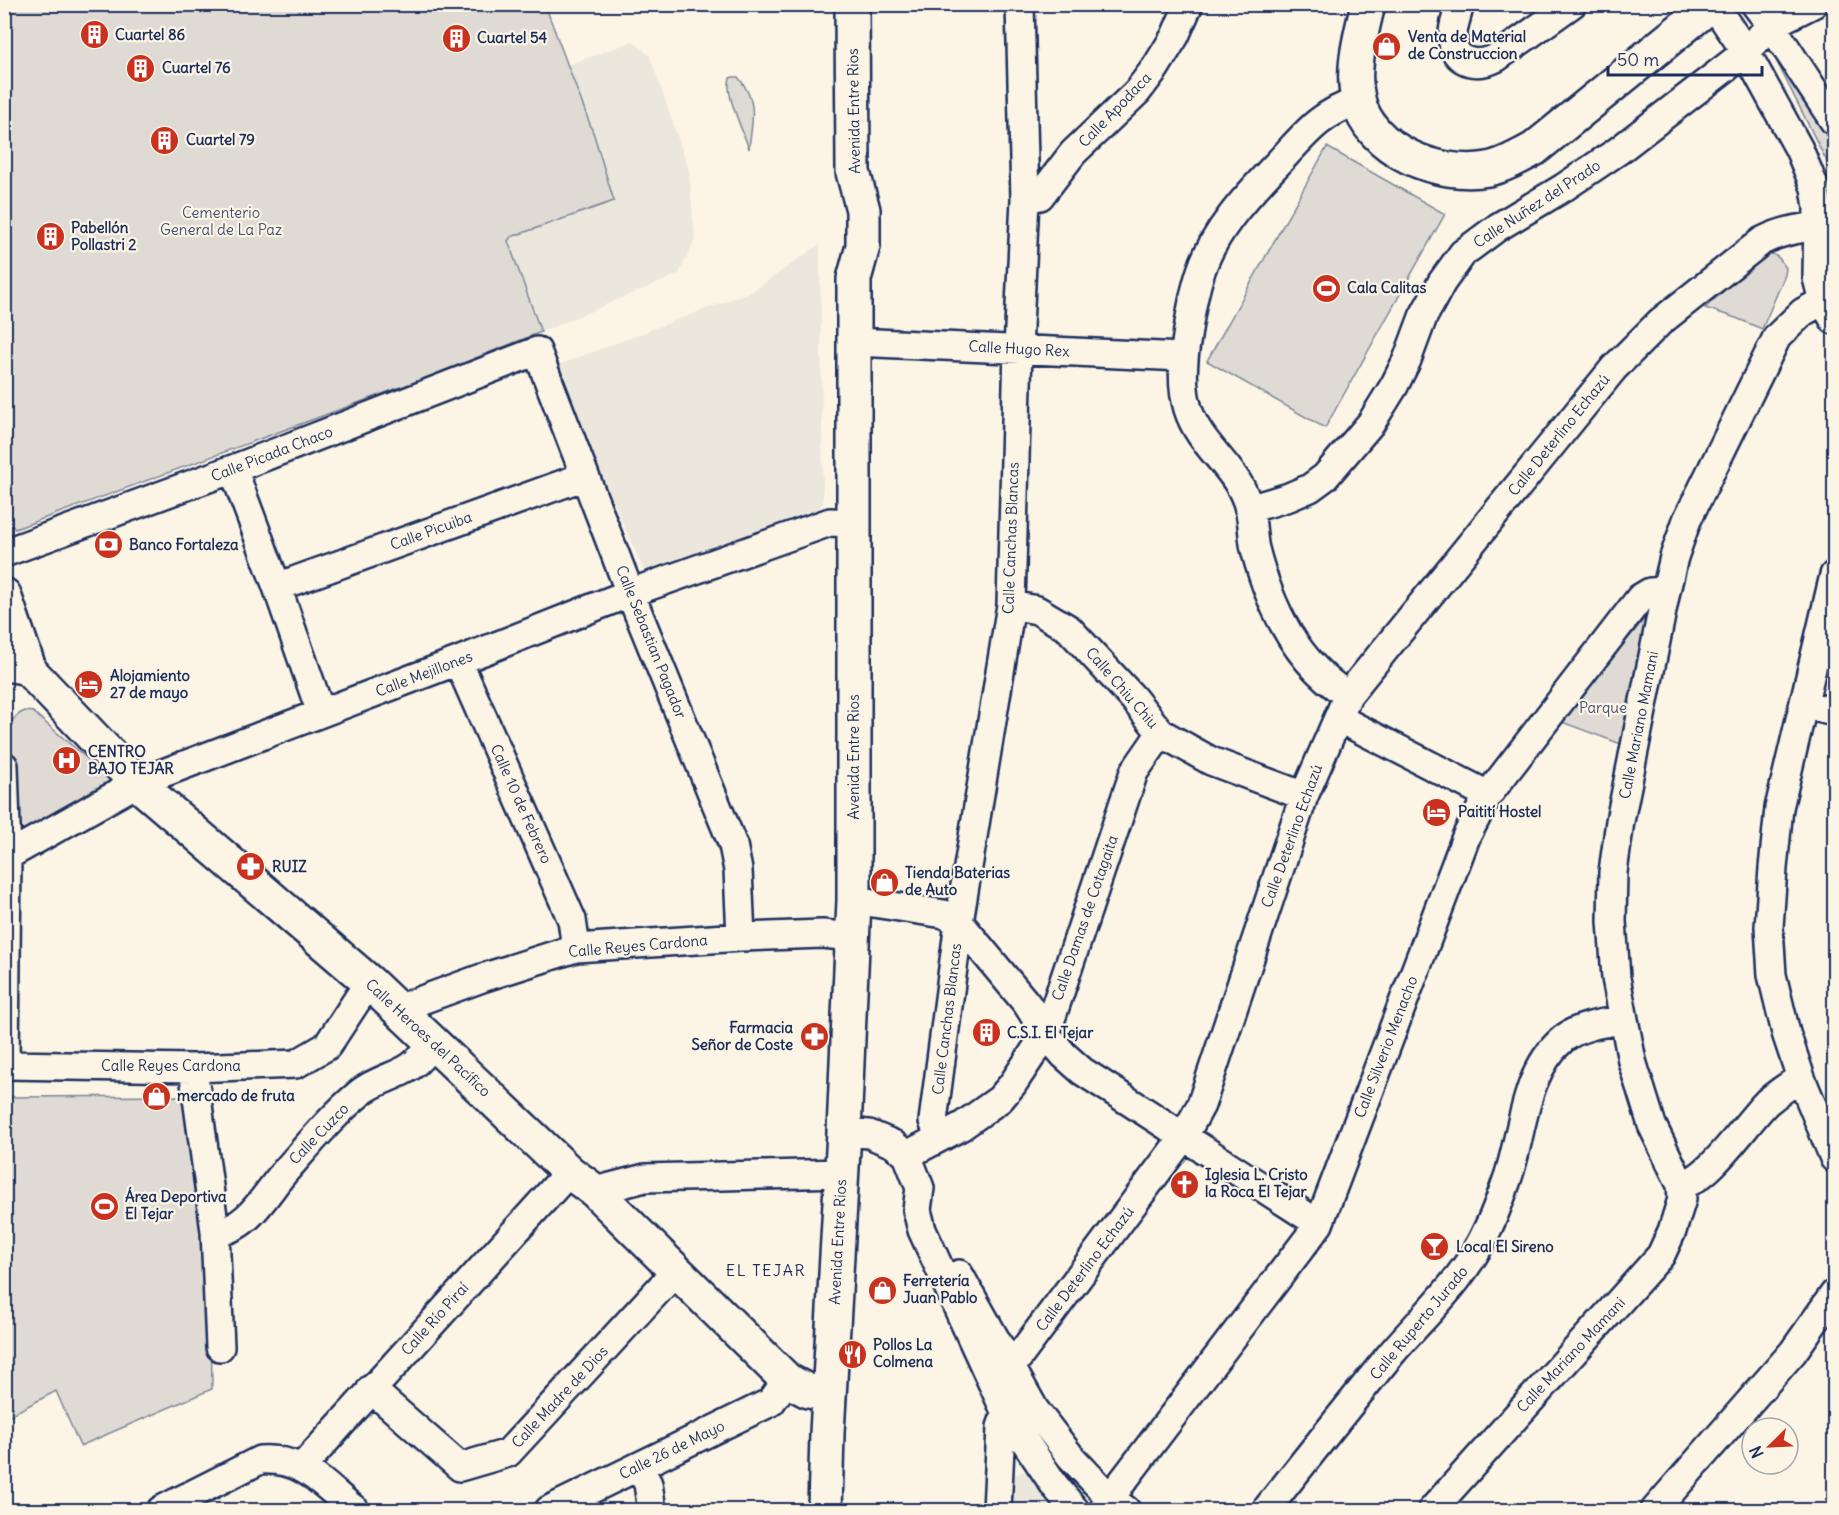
<svg xmlns="http://www.w3.org/2000/svg" width="1839" height="1515" viewBox="0 0 1839 1515" font-family="Delius,sans-serif">
	<style>
		.built { fill: #ece7dc }
		.green { fill: #dfdbd4; stroke: #7d8599; stroke-width: 1.5 }
		.lines { fill: none; stroke-linecap: round; stroke-linejoin: round }
		.minor-casing { stroke: #1b2f5e; stroke-width: 32 }
		.major-casing { stroke: #1b2f5e; stroke-width: 38 }
		.minor { stroke: #fcf5e5; stroke-width: 27 }
		.major { stroke: #fcf5e5; stroke-width: 33 }
		.labels { text-anchor: middle; stroke-width: 4.5; stroke-linejoin: round; paint-order: stroke }
		.poi-label { font-size: 15px; font-weight: bold; fill: #1b2f5e; stroke: #fcf5e5; text-anchor: start }
		.street-label { font-size: 15px; fill: #1b2f5e; stroke: #fcf5e5 }
		.park-label { font-size: 15px; fill: #425176; stroke: #fcf5e5 }
		.neighbourhood-label { font-size: 16px; letter-spacing: 1.5px; fill: #1b2f5e; stroke: #fcf5e5 }
	</style>
	<rect width="100%" height="100%" fill="#fcf5e5"/>
	<filter id="ink" filterUnits="userSpaceOnUse"><feTurbulence type="fractalNoise" baseFrequency=".0167" numOctaves="2"/><feDisplacementMap in="SourceGraphic" scale="12" xChannelSelector="R" yChannelSelector="G"/><feConvolveMatrix kernelMatrix="1 2 1 2 8 2 1 2 1" color-interpolation-filters="sRGB"/></filter>
	<g filter="url(#ink)">
		<path class="built" d="M633,41l17,15 39,114 6,69 -16,35 -138,58 -33,-91 86,-106 -26,-70z
			M820,244l3,259 -4,5 -173,67 -93,-208 200,-76z
			M1028,1470l32,40h-52l3,-34z"/>
		<path class="green" d="M5,4l540,1 49,130 20,66 -103,36 -3,4 33,91 -121,48 -405,149 -11,-12z
			M1778,40l56,103v132l-3,-4 2,-97 -64,-128z
			M733,77h5c21,25 14,43 11,72 -5,-16 -25,-56 -19,-71z
			M1327,147l118,67 -120,214 -118,-67z
			M1771,253l8,5 7,10 -1,7 -23,54 -26,-11 -31,-10 58,-53z
			M1656,605l-35,139 -62,-23z
			M25,711l8,1 79,68 1,11 -90,47 -11,-9 -4,-99c4,-10 7,-15 17,-19z
			M195,1096l16,218 1,75 -132,57 -24,-55 -51,27v-321z"/>
		<g class="lines">
			<defs>
				<path id="minor" d="M1460,4c-3,13 -9,26 -7,39 3,22 27,23 43,15l76,-54
					M1713,4l33,48 53,97 16,39 3,19 -1,71 6,23 11,19
					M1755,4l16,21 63,96
					M1025,199l15,-3 33,-43 64,-61 19,-25 19,-31 14,-32
					M854,342l329,15
					M233,469l44,118 44,126
					M1249,509l40,-12 21,-9 15,-11 46,-54 23,-37 13,-26 16,-43 19,-35 21,-29 35,-26 65,-39 55,-37 128,-99 25,-27 42,-21
					M4,553l229,-84 304,-118 93,242 103,252 5,25 3,67
					M1834,575l-55,233 -6,60 -4,59 3,48 14,58 15,45 33,80
					M277,587l308,-111
					M1011,605l26,5 32,19 64,69 28,35 50,28 93,35
					M458,661l114,259 4,28
					M4,667l26,4
					M1348,695c-52,-32 -78,-88 -93,-146 -3,-13 -2,-27 -6,-40 -9,-40 -49,-61 -61,-100 -7,-22 -5,-49 -1,-72 3,-22 7,-45 14,-66 14,-43 49,-78 79,-110 27,-29 40,-47 78,-60
					M1805,705l29,7
					M1338,718l150,77
					M4,766l3,90 -2,209
					M7,856l130,-73 321,-122 172,-68 200,-71 24,1
					M854,900l90,14 15,8 68,82 19,30 18,21 18,16 237,153
					M397,1009l85,-31 94,-30 165,-11 81,-3 31,3
					M4,1065l189,3 103,-4 31,-18 42,-64
					M193,1068l22,163 5,116
					M844,1132l25,2 24,10 14,11 13,33 -3,22 5,20 84,183 49,73 20,24
					M939,1137l-6,-16 26,-199 52,-317 7,-256 7,-150 -5,-195
					M907,1155l55,-29 38,-27 12,-14 34,-51 88,-262 27,-39
					M1681,1185c29,-6 64,-61 86,-83 11,-9 22,-17 34,-24
					M595,1191l50,-13 197,-5
					M215,1231c33,1 52,-41 73,-63 23,-26 46,-54 73,-76 15,-12 34,-15 49,-25 9,-6 16,-16 23,-23
					M959,1274l76,136 36,47 39,41 16,12
					M371,1389l89,78 48,-14 169,-183
					M639,1466l9,18 4,26
					M302,1467l267,-295
					M161,1510l99,-50c44,-3 63,25 95,50
					M549,1510l222,-108 16,-22
					M997,1510l4,-83 5,-14 6,-47 172,-230 17,-31 103,-309 44,-101 266,-327 46,-46 102,-81c18,-9 33,-13 54,-14
					M1103,1510l7,-12 209,-274 147,-387 22,-42 152,-197 10,-6 16,-1
					M1266,1510c41,-52 83,-105 125,-156 35,-41 75,-76 97,-126 8,-16 14,-34 20,-51 15,-45 16,-105 55,-138 16,-13 40,-16 60,-19
					M1432,1510l229,-255 11,-24 10,-32 -1,-14 -29,-60 -20,-64 -16,-83 -4,-57 1,-49 7,-51 46,-230 8,-34 13,-37 90,-183 26,-25 20,-11
					M1655,1510l138,-158 41,-58"/>
				<path id="major" d="M1368,4c-7,31 -17,64 -10,95 11,52 82,79 130,70 16,-3 31,-12 46,-20l178,-145
					M4,595l26,76 107,112 232,199 200,190 26,19 192,189 21,11 21,2
					M825,1510l2,-77 17,-301 10,-232v-621l9,-33v-36l-10,-38 -1,-168"/>
			</defs>
			<use href="#minor" class="minor-casing"/>
			<use href="#major" class="major-casing"/>
			<use href="#minor" class="minor"/>
			<use href="#major" class="major"/>
		</g>
	</g>
	<defs>
		<symbol id="building-disc" viewBox="-11 -11 22 22"><circle r="9.5" fill="#c8321e" stroke="#fcf5e5"/><path d="M-4-6H4V6H1V3H-1V6H-4ZM-2.5-4.3h1.7v1.8h-1.7ZM.8-4.3h1.7v1.8H.8ZM-2.5-1h1.7V.8h-1.7ZM.8-1h1.7V.8H.8Z" fill="#fff"/></symbol>
		<symbol id="shop-disc" viewBox="-11 -11 22 22"><circle r="9.5" fill="#c8321e" stroke="#fcf5e5"/><path d="M-5-2.5h2.3a2.7 3.5 0 0 1 5.4 0H5L5.5 6h-11ZM-1.5-2.5h3a1.5 2.3 0 0 0-3 0Z" fill="#fff"/></symbol>
		<symbol id="stadium-disc" viewBox="-11 -11 22 22"><circle r="9.5" fill="#c8321e" stroke="#fcf5e5"/><path d="M0-5a6.5 5 0 1 0 0 10a6.5 5 0 1 0 0-10ZM-3.5-1.8h7v3.6h-7Z" fill="#fff"/></symbol>
		<symbol id="bank-disc" viewBox="-11 -11 22 22"><circle r="9.5" fill="#c8321e" stroke="#fcf5e5"/><path d="M-6-4H6V4H-6ZM0-2.3a2.3 2.3 0 1 0 0 4.6a2.3 2.3 0 1 0 0-4.6Z" fill="#fff"/></symbol>
		<symbol id="hotel-disc" viewBox="-11 -11 22 22"><circle r="9.5" fill="#c8321e" stroke="#fcf5e5"/><path d="M-6-4.5h1.5V1H6V5H4.5V3h-9V5H-6ZM-4 0a1.8 1.8 0 1 1 3.6 0ZM.5 0V-2.5h3Q6-2.5 6 0Z" fill="#fff"/></symbol>
		<symbol id="hospital-disc" viewBox="-11 -11 22 22"><circle r="9.5" fill="#c8321e" stroke="#fcf5e5"/><path d="M-5-5h3v3.5h4V-5h3V5h-3V1.5h-4V5h-3Z" fill="#fff"/></symbol>
		<symbol id="pharmacy-disc" viewBox="-11 -11 22 22"><circle r="9.5" fill="#c8321e" stroke="#fcf5e5"/><path d="M-2-6h4v4h4v4h-4v4h-4v-4h-4v-4h4Z" fill="#fff"/></symbol>
		<symbol id="church-disc" viewBox="-11 -11 22 22"><circle r="9.5" fill="#c8321e" stroke="#fcf5e5"/><path d="M-1.2-6h2.4v3.5h3.3v2.4h-3.3V6h-2.4V-.1h-3.3v-2.4h3.3Z" fill="#fff"/></symbol>
		<symbol id="bar-disc" viewBox="-11 -11 22 22"><circle r="9.5" fill="#c8321e" stroke="#fcf5e5"/><path d="M-6-5H6L.8 .8V4.5H3.5V6h-7V4.5H-.8V.8Z" fill="#fff"/></symbol>
		<symbol id="restaurant-disc" viewBox="-11 -11 22 22"><circle r="9.5" fill="#c8321e" stroke="#fcf5e5"/><path d="M-5-6h1v4h1v-4h1v4h1v-4h1v5L-1.5 .5V6h-2V.5L-5-1ZM5-6V6H3V1.5H1.5Q1.5-4 5-6Z" fill="#fff"/></symbol>
	</defs>
	<g fill-rule="evenodd">
		<use href="#building-disc" x="78" y="18" width="33" height="33"/>
		<use href="#building-disc" x="440" y="22" width="33" height="33"/>
		<use href="#shop-disc" x="1370" y="30" width="33" height="33"/>
		<use href="#building-disc" x="124" y="52" width="33" height="33"/>
		<use href="#building-disc" x="148" y="124" width="33" height="33"/>
		<use href="#building-disc" x="34" y="220" width="33" height="33"/>
		<use href="#stadium-disc" x="1310" y="272" width="33" height="33"/>
		<use href="#bank-disc" x="92" y="528" width="33" height="33"/>
		<use href="#hotel-disc" x="72" y="668" width="33" height="33"/>
		<use href="#hospital-disc" x="50" y="744" width="33" height="33"/>
		<use href="#hotel-disc" x="1420" y="796" width="33" height="33"/>
		<use href="#pharmacy-disc" x="234" y="850" width="33" height="33"/>
		<use href="#shop-disc" x="868" y="866" width="33" height="33"/>
		<use href="#building-disc" x="970" y="1016" width="33" height="33"/>
		<use href="#pharmacy-disc" x="798" y="1020" width="33" height="33"/>
		<use href="#shop-disc" x="140" y="1080" width="33" height="33"/>
		<use href="#church-disc" x="1168" y="1168" width="33" height="33"/>
		<use href="#stadium-disc" x="88" y="1190" width="33" height="33"/>
		<use href="#bar-disc" x="1418" y="1230" width="33" height="33"/>
		<use href="#shop-disc" x="866" y="1274" width="33" height="33"/>
		<use href="#restaurant-disc" x="836" y="1338" width="33" height="33"/>
	</g>
	<g class="labels">
		<g class="poi-label">
			<text x="115" y="40">Cuartel 86</text>
			<text x="1408" y="42">Venta de Material<tspan x="1408" dy="17">de Construccion</tspan></text>
			<text x="477" y="43">Cuartel 54</text>
			<text x="162" y="73">Cuartel 76</text>
			<text x="186" y="145">Cuartel 79</text>
			<text x="71" y="233">Pabellón<tspan x="71" dy="17">Pollastri 2</tspan></text>
			<text x="1347" y="293">Cala Calitas</text>
			<text x="129" y="550">Banco Fortaleza</text>
			<text x="110" y="681">Alojamiento<tspan x="110" dy="17">27 de mayo</tspan></text>
			<text x="88" y="757">CENTRO<tspan x="88" dy="17">BAJO TEJAR</tspan></text>
			<text x="1458" y="817">Paitití Hostel</text>
			<text x="272" y="872">RUIZ</text>
			<text x="905" y="878">Tienda Baterias<tspan x="905" dy="17">de Auto</tspan></text>
			<text x="793" y="1033" text-anchor="end">Farmacia<tspan x="793" dy="17">Señor de Coste</tspan></text>
			<text x="1007" y="1038">C.S.I. El Tejar</text>
			<text x="177" y="1101">mercado de fruta</text>
			<text x="1205" y="1180">Iglesia L. Cristo<tspan x="1205" dy="17">la Roca El Tejar</tspan></text>
			<text x="125" y="1202">Área Deportiva<tspan x="125" dy="17">El Tejar</tspan></text>
			<text x="1456" y="1252">Local El Sireno</text>
			<text x="903" y="1286">Ferretería<tspan x="903" dy="17">Juan Pablo</tspan></text>
			<text x="873" y="1350">Pollos La<tspan x="873" dy="17">Colmena</tspan></text>
		</g>
		<g class="street-label">
			<text transform="translate(1115 110) rotate(-46)" y="5">Calle Apodaca</text>
			<text transform="translate(854 111) rotate(-91)" y="5">Avenida Entre Rios</text>
			<text transform="translate(1537 204) rotate(-33)" y="5">Calle Nuñez del Prado</text>
			<text transform="translate(1019 349) rotate(3)" y="5">Calle Hugo Rex</text>
			<text transform="translate(1559 435) rotate(-51)" y="5">Calle Deterlino Echazú</text>
			<text transform="translate(272 454) rotate(-21)" y="5">Calle Picada Chaco</text>
			<text transform="translate(431 531) rotate(-20)" y="5">Calle Picuiba</text>
			<text transform="translate(1011 538) rotate(-88)" y="5">Calle Canchas Blancas</text>
			<text transform="translate(651 642) rotate(68)" y="5">Calle Sebastian Pagador</text>
			<text transform="translate(424 674) rotate(-21)" y="5">Calle Mejillones</text>
			<text transform="translate(1122 688) rotate(49)" y="5">Calle Chiu Chiu</text>
			<text transform="translate(1639 725) rotate(-79)" y="5">Calle Mariano Mamani</text>
			<text transform="translate(854 757) rotate(-90)" y="5">Avenida Entre Rios</text>
			<text transform="translate(521 804) rotate(66)" y="5">Calle 10 de Febrero</text>
			<text transform="translate(1292 836) rotate(-70)" y="5">Calle Deterlino Echazú</text>
			<text transform="translate(1085 918) rotate(-71)" y="5">Calle Damas de Cotagaita</text>
			<text transform="translate(638 946) rotate(-5)" y="5">Calle Reyes Cardona</text>
			<text transform="translate(947 1019) rotate(-83)" y="5">Calle Canchas Blancas</text>
			<text transform="translate(428 1038) rotate(43)" y="5">Calle Heroes del Pacífico</text>
			<text transform="translate(1386 1047) rotate(-69)" y="5">Calle Silverio Menacho</text>
			<text x="171" y="1071">Calle Reyes Cardona</text>
			<text transform="translate(319 1134) rotate(-46)" y="5">Calle Cuzco</text>
			<text transform="translate(838 1242) rotate(-87)" y="5">Avenida Entre Rios</text>
			<text transform="translate(1085 1269) rotate(-53)" y="5">Calle Deterlino Echazú</text>
			<text transform="translate(435 1319) rotate(-48)" y="5">Calle Río Piraí</text>
			<text transform="translate(1419 1323) rotate(-50)" y="5">Calle Ruperto Jurado</text>
			<text transform="translate(1571 1355) rotate(-47)" y="5">Calle Mariano Mamani</text>
			<text transform="translate(560 1397) rotate(-47)" y="5">Calle Madre de Dios</text>
			<text transform="translate(672 1450) rotate(-26)" y="5">Calle 26 de Mayo</text>
		</g>
		<g class="park-label">
			<text x="221" y="218">Cementerio<tspan x="221" dy="17">General de La Paz</tspan></text>
			<text x="1603" y="713">Parque</text>
		</g>
		<g class="neighbourhood-label">
			<text x="766" y="1276">EL TEJAR</text>
		</g>
	</g>
	<rect width="1839" height="1515" fill="none" stroke="#fcf5e5" stroke-width="24"/>
	<rect x="12" y="12" width="1815" height="1491" fill="none" stroke="#1b2f5e" stroke-width="2" filter="url(#ink)"/>
	<g transform="translate(1770 1446) rotate(246)"><circle r="28" fill="#fcf5e5" stroke="#a2a6af" stroke-width="1.5"/>
	<path d="M0-4.5L10 22L0 15L-10 22Z" fill="#c8321e"/>
	<text y="-9" font-size="16" font-weight="bold" text-anchor="middle" fill="#1b2f5e">N</text>
	</g>
	<path d="M1608 66v9h154v-9" fill="none" stroke="#1b2f5e" stroke-width="3"/>
	<text x="1617" y="66" font-size="18" fill="#1b2f5e" stroke="#fcf5e5" stroke-width="4.5" paint-order="stroke">50 m</text>
</svg>
